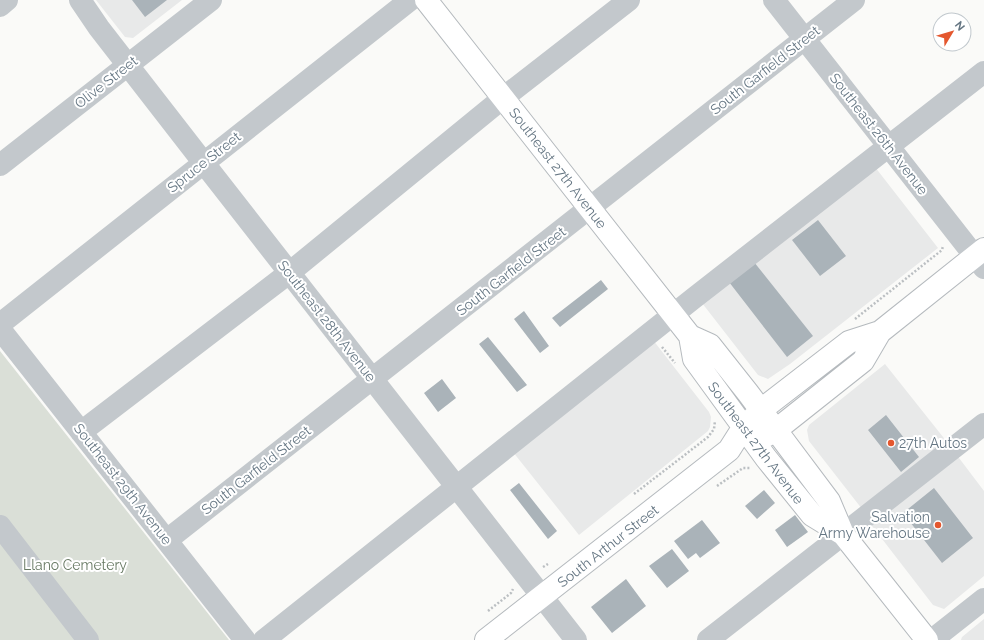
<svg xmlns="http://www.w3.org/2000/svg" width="984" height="640" viewBox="0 0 984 640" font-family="Raleway,sans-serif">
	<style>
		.built { fill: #e8e9e9 }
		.green { fill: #dadfd7 }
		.building { fill: #aab3b9 }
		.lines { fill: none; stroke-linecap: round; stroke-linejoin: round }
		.major-casing { stroke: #b5babe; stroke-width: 24 }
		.path { stroke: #bbbfc2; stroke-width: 2.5; stroke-dasharray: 2 2; stroke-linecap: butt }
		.minor { stroke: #c3c8cc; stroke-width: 22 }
		.major { stroke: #fff; stroke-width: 22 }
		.poi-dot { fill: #e4572e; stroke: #fff; stroke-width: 1.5 }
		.labels { text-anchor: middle; stroke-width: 4; stroke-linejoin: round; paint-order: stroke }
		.street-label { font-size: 14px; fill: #657683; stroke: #fff }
		.poi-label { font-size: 14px; fill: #657683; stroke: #fff; text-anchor: start }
		.park-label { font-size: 14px; fill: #687a64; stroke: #fff }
	</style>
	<rect width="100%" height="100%" fill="#fafaf8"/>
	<path class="built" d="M96,0h86l-49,38 -8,-1z
		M875,167l63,81 -148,116 -22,15 -10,-4 -56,-72z
		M653,340l56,72 2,5 -1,10 -2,4 -129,104 -66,-83z
		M885,364l62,78 -85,67 -53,-68 -2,-11 2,-5z
		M956,454l28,37v85l-40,33 -11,-4 -64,-83z
		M984,619v21h-23l1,-3z"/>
	<path class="green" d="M0,351l229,289h-229z"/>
	<path class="building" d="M132,0h35l-22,17z
		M818,220l28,36 -26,20 -28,-36z
		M754,262l59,74 -26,21 -58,-75z
		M601,280l7,9 -48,38 -8,-9z
		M524,311l25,35 -9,7 -26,-34z
		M488,337l39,48 -10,7 -38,-48z
		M442,379l14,19 -18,14 -14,-19z
		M886,415l33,42 -18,15 -33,-42z
		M519,483l38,48 -9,8 -38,-49z
		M934,488l39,50 -31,25 -39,-50z
		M764,490l11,13 -18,16 -12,-13z
		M795,515l13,17 -21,15 -12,-17z
		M702,520l18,23 -20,15 -4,-5 -8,6 -14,-18z
		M672,549l17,22 -22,17 -18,-22z
		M626,579l20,27 -34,27 -21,-26z"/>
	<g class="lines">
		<defs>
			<path id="major" d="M426,0l264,336 20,9 38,48 81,108 14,33 84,106
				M690,336l4,23 72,99 46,57 31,19
				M764,437l12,-7 87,-69 17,-29
				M486,640l243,-190 14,-22 18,-18 88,-68 31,-10 104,-83"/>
		</defs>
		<use href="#major" class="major-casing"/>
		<path class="path" d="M855,319l87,-69 1,-4
			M662,347l13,16
			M717,486l26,-18h7
			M634,494l74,-57 6,-8 1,-8
			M543,567l5,-3
			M488,611l23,-18 2,-4"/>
		<path class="minor" d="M80,0l19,28 104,134 373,478
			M774,0l210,268
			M0,6l7,-6
			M0,165l211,-165
			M0,324l410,-324
			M0,329l245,311
			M81,432l208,-159 214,-175 126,-98
			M0,526l88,114
			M167,540l687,-540
			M264,640l430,-342 290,-226
			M708,640l276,-216
			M932,640l52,-41"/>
		<use href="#major" class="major"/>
	</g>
	<g class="poi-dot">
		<circle cx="891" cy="443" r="4"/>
		<circle cx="938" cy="525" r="4"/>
	</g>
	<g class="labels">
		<g class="street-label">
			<text transform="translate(765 70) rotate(-38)" y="5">South Garfield Street</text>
			<text transform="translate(106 82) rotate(-38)" y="5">Olive Street</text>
			<text transform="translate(879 134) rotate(52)" y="5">Southeast 26th Avenue</text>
			<text transform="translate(204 162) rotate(-38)" y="5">Spruce Street</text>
			<text transform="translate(558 168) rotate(52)" y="5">Southeast 27th Avenue</text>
			<text transform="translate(511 271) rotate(-38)" y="5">South Garfield Street</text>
			<text transform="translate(327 321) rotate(52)" y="5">Southeast 28th Avenue</text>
			<text transform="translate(756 443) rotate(53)" y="5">Southeast 27th Avenue</text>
			<text transform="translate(256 470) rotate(-38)" y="5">South Garfield Street</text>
			<text transform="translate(123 484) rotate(52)" y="5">Southeast 29th Avenue</text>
			<text transform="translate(608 546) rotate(-38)" y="5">South Arthur Street</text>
		</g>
		<g class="poi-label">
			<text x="899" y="448">27th Autos</text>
			<text x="930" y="522" text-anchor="end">Salvation<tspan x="930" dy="16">Army Warehouse</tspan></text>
		</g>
		<g class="park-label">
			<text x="75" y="570">Llano Cemetery</text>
		</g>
	</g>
	<g transform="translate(952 32) rotate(52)"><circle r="19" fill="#ffffff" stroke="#c1c8cd"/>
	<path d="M0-3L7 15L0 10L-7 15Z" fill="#e4572e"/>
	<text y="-6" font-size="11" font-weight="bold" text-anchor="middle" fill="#657683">N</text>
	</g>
</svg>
